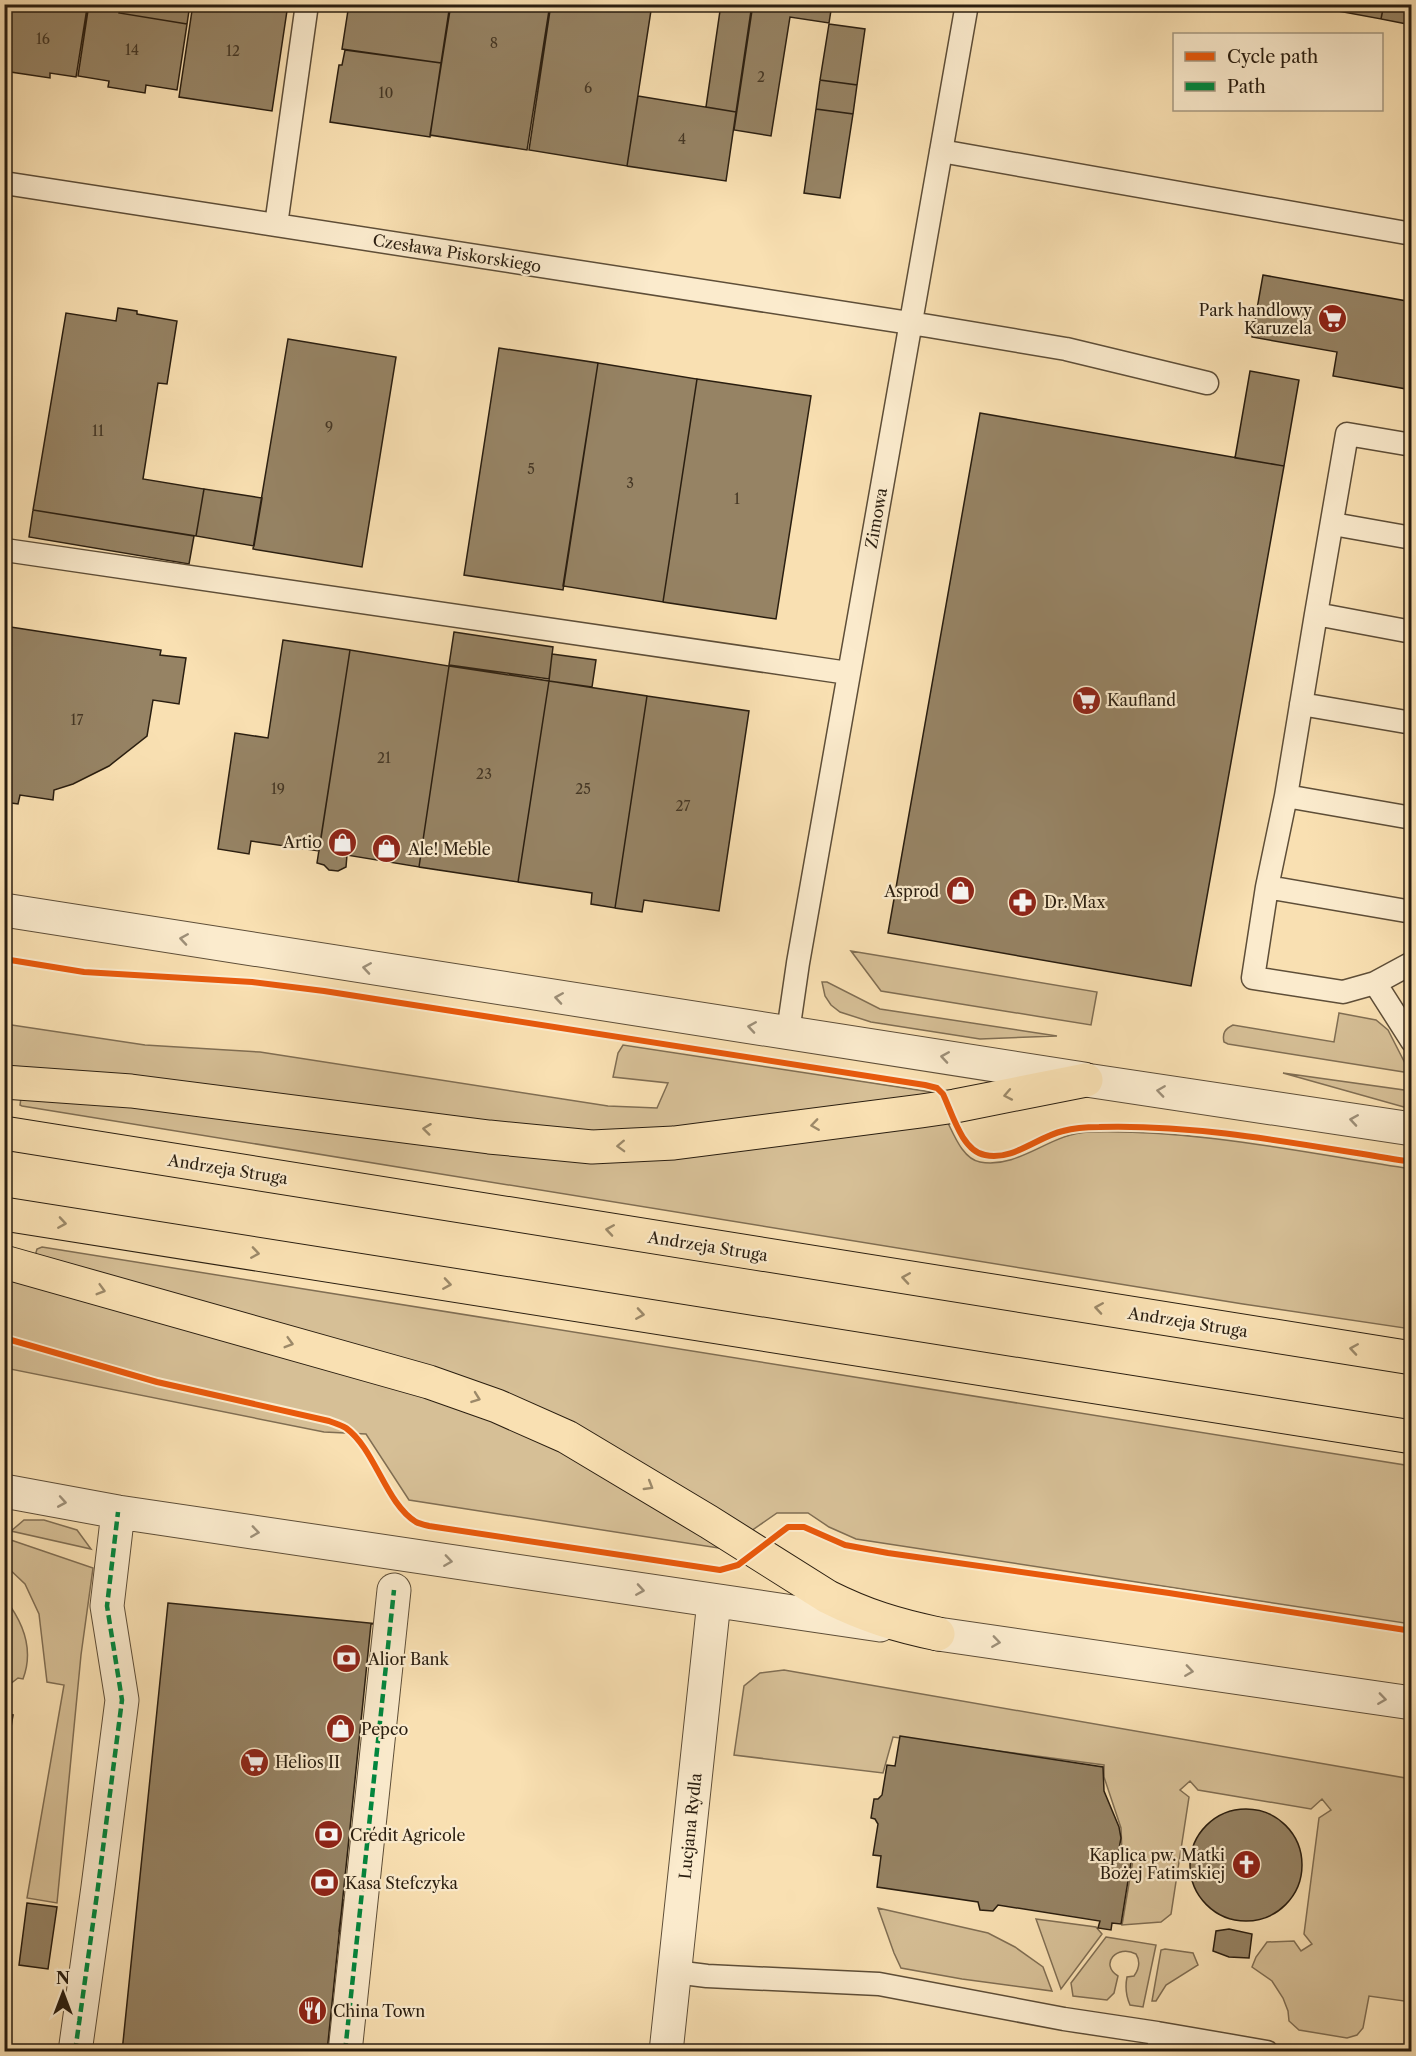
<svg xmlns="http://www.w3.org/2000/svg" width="1416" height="2056" viewBox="0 0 1416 2056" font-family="'Libre Caslon Text',serif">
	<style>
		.green { fill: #d6bf96; stroke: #806e53; stroke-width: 1.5 }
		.building { fill: #968364; stroke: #2a1e10; stroke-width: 1.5 }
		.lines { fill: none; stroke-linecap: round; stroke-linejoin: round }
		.service-casing { stroke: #5e4e38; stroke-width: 25 }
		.pedestrian-casing { stroke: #5e4e38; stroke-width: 35 }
		.minor-casing { stroke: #5e4e38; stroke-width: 35 }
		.tertiary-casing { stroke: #5e4e38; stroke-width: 35 }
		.primary-casing { stroke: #2a1e10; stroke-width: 35 }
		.service { stroke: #fbebcd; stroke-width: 22 }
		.pedestrian { stroke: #fbebcd; stroke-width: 33 }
		.minor { stroke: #fbebcd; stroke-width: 33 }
		.tertiary { stroke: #fbebcd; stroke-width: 33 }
		.primary { stroke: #f9e0b2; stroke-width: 33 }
		.quiet { stroke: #00873e; stroke-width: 4.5; stroke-dasharray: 9 4.5; stroke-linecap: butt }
		.cycleway-casing { stroke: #fbebcd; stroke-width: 10 }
		.cycleway { stroke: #e8590c; stroke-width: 6 }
		.oneway { stroke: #9d8f78 }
		.oneway2 { stroke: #9c8969 }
		.labels { text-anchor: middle; stroke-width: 4.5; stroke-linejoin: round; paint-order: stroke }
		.number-label { font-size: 14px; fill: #453725 }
		.street-label { font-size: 16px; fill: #2a1e10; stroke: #fbebcd }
		.poi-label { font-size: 16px; fill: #2a1e10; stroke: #fbebcd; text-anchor: start }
	</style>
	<rect width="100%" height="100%" fill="#f9e0b2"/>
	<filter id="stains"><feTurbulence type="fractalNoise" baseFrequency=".00333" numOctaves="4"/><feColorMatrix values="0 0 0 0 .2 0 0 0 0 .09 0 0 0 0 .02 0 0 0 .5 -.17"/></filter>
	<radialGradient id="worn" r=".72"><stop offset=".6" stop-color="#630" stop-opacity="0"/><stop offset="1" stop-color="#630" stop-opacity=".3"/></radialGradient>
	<path class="green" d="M851,951l246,41 -6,33 -210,-34z
		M822,982h5l53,27 177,27 -77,3 -109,-17 -31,-10 -9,-7 -6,-9z
		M1339,1013l37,7 12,10 22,43 -182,-29 -4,-2c-2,-9 1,-13 9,-17l101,17z
		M5,1024l140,21 115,7 348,54 49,2 11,-25 -55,-6 5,-24 5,-8 308,47 4,3 -256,33 -73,4 -65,-3 -536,-63z
		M1283,1073l128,18v18z
		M21,1098l122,8 352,46 452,-31c7,14 16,38 33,41 40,7 70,-29 109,-30 108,-3 216,21 322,37v160l-168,-25 -1221,-198 -2,-1z
		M42,1247l1369,219v158l-555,-85 -27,-12 -21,-14h-31l-52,36 -316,-49 -43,-66 -42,-2 -319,-64 -1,-106 31,-6 2,-7z
		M24,1520h20l33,10 14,19 -80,-18z
		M5,1538l88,30 -12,87 -24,248 -30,-5 37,-213 -17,-3 -8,-68 -14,-30 -20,-19z
		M5,1599c18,23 29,51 18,80l-5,-1 -13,10z
		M784,1670l627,109v223l-42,-6 -6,32 -6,7 -10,3 -48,-8 -10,-9 -1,-10 -5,-13 -11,-17 -20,-14 4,-10 11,-15 27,-1 7,10 11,-7 -8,-10 15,-116 12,-8 -9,-11 -11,10 -113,-19 -8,-9 -10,9 9,7 -18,117 -10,8 -39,3 12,-71 -12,-1 -1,-25 -17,-51v-12l-211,-28 -10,36 -149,-18 10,-69 16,-13z
		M878,1908l110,25 27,14 28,20 9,24 -90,-12 -61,-11 -7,-15z
		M1036,1919l60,8 6,7 -41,55z
		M1106,1937l50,8 -13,62 -13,-2c-4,-9 -5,-18 -3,-28l7,-1c5,-7 7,-14 2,-22 -19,-10 -37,10 -18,22l-4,17 -7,7 -34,-4 -2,-13z
		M1165,1949l28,4 5,12 -32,20 -10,16h-4l9,-51z"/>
	<path class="building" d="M4,4h61l22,4 -11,69 -26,-4v5l-46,-7z
		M89,4h32l-2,9 68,11 -10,66 -31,-5 -1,8 -37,-6 1,-6 -31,-5z
		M121,4h69l-3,20 -68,-11z
		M193,4h95l-16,107 -93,-14z
		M349,4h101l-9,59 -99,-14z
		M451,4h99l-23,146 -97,-15z
		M551,4h101l-25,162 -98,-16z
		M721,4h31l-16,108 -30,-5z
		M753,4h79l-3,19 -39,-6 -19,119 -37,-6z
		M1300,4h84l-3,15z
		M1384,4h28v21l-31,-6z
		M829,24l36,5 -8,56 -37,-5z
		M345,50l96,13 -11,74 -100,-15 9,-57h3z
		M820,80l37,5 -4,29 -37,-5z
		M638,96l98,16 -10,69 -99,-15z
		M816,109l37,5 -13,84 -36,-5z
		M1263,275l149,27v88l-79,-14 4,-24 -85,-15z
		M118,308l19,3v3l40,7 -10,63 -9,-1 -15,96 61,10 -8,47 -163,-26 33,-197 50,8z
		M288,339l108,18 -34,210 -109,-18z
		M499,348l99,15 -35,227 -99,-15z
		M598,363l99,16 -34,223 -100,-16z
		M1250,371l49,9 -15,86 -49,-8z
		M697,379l114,17 -35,223 -113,-17z
		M980,413l304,53 -93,520 -303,-53z
		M204,489l58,9 -8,48 -58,-10z
		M33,510l161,26 -5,28 -160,-27z
		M4,626l157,24 -1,5 26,3 -7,46 -26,-4 -6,36 -38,30 -36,18 -19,6 -1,10 -33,-5 -2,9 -14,-2z
		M454,632l99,15 -4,32 -100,-14z
		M283,640l67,10 -31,201 -68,-10 -2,13 -31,-5 17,-116 33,5z
		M350,650l99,16 -30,201 -72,-12 -1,12 -8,4 -9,-1 -5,-5 -7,-2z
		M552,654l44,6 -4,27 -43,-6z
		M449,666l100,15 -31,201 -99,-15z
		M549,681l98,15 -32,212 -24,-4 1,-11 -74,-11z
		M647,696l102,15 -30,200 -75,-11 -2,12 -27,-4z
		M168,1603l211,21h-8l-44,428h-205z
		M4,1714l9,1 -9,55z
		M900,1736l203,31 1,24 15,36 2,11 -3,16 14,2 -11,68 -9,-1 -1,7 -13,-2 2,-7 -102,-16 -5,6 -13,-1 -2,-8 -101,-15 4,-31 -8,-1 5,-31 -3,-5 -4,-1 3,-19h4l4,-4 5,-30 8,1z
		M1190 1865a56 56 0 1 1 112 0a56 56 0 1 1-112 0Z
		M343,1900h7l-2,31h-9z
		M27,1903l30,4 -9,62 -29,-4z
		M1229,1929l23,5 -3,24 -20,-1 -16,-6 3,-20z"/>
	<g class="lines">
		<defs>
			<path id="service" d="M941,151l471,83
				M4,183l925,143 137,23 141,34
				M276,225l31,-221
				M1333,524l79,14
				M5,550l843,123
				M1316,614l31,-180 65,11
				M1301,704l111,19
				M1286,796l126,22
				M1267,887l19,-91 30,-182 96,18
				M1412,912l-145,-25 -14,91 90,14 32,-9 37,-20
				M1375,983l37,58
				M788,1032l10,-69 169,-959
				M675,1972l32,4 172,8 185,35 93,14 4,19
				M1157,2033l110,19"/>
			<path id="pedestrian" d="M345,2052l49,-462"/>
			<path id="minor" d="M4,910l1080,169
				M4,1491l114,21 762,113
				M75,2052l23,-165 24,-187 -15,-94 11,-94
				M666,2052l48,-451"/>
			<path id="tertiary" d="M1086,1080l326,49
				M938,1634l474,69"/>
			<path id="primary" d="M4,1082l127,9 358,46 103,10 82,-4 247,-32 34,-5 131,-26
				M4,1133l1408,225
				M4,1214l1408,223
				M4,1262l425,120 68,24 70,31 142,85 119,75c38,19 68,28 110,37"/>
		</defs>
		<use href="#service" class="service-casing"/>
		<use href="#pedestrian" class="pedestrian-casing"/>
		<use href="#minor" class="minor-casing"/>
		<use href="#tertiary" class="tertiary-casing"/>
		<use href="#primary" class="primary-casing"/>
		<use href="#service" class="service"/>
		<use href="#pedestrian" class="pedestrian"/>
		<use href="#minor" class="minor"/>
		<use href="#tertiary" class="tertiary"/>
		<use href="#primary" class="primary"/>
		<path class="quiet" d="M75,2052l23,-165 24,-187 -15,-94 11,-94
			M345,2052l49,-462"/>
		<defs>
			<path id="cycleway" d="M4,959l80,13 168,10 72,9 601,94 12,3 6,6c9,19 19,57 42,61 28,6 52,-18 78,-24 11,-3 24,-4 36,-4 105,-3 209,19 313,35
				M4,1338l153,44 172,39c5,2 12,4 17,7 29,21 40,76 70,94 4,2 9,3 13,4l291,44 18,-5 50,-38h16l41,18 43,8 281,40 243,38"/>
		</defs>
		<use href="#cycleway" class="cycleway-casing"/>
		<use href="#cycleway" class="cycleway"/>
	</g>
	<defs><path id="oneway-chevron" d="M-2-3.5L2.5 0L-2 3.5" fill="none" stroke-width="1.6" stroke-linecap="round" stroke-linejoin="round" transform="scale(1.5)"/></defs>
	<g class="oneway">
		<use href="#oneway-chevron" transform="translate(184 939) rotate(-171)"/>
		<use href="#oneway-chevron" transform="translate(367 968) rotate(-171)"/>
		<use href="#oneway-chevron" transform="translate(559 998) rotate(-171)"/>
		<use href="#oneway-chevron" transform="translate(752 1027) rotate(-171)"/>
		<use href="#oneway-chevron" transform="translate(945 1057) rotate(-171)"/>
		<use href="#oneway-chevron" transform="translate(1161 1091) rotate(-172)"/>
		<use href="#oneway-chevron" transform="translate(1354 1120) rotate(-171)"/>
		<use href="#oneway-chevron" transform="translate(62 1502) rotate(10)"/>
		<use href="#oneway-chevron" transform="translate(255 1532) rotate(8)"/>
		<use href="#oneway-chevron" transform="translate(448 1561) rotate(8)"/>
		<use href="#oneway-chevron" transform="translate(640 1590) rotate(9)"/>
		<use href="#oneway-chevron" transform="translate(996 1642) rotate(8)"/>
		<use href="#oneway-chevron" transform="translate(1189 1671) rotate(8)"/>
		<use href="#oneway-chevron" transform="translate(1382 1699) rotate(8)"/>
	</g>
	<g class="oneway2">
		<use href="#oneway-chevron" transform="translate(1008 1095) rotate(169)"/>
		<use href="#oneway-chevron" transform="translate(815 1125) rotate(172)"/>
		<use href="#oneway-chevron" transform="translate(427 1129) rotate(-173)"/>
		<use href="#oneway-chevron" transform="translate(621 1146) rotate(178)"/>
		<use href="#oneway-chevron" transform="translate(62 1223) rotate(9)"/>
		<use href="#oneway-chevron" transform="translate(610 1230) rotate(-171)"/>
		<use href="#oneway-chevron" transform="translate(255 1253) rotate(9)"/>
		<use href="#oneway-chevron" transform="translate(906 1278) rotate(-171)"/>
		<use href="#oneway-chevron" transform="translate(447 1284) rotate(9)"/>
		<use href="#oneway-chevron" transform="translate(101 1290) rotate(16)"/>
		<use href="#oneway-chevron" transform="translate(1099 1308) rotate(-171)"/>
		<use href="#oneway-chevron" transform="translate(640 1314) rotate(9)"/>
		<use href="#oneway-chevron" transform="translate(289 1343) rotate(16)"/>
		<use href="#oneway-chevron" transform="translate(1354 1349) rotate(-171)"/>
		<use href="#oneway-chevron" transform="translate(476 1398) rotate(20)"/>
		<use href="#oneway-chevron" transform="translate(649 1486) rotate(31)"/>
	</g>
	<defs>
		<symbol id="supermarket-disc" viewBox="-11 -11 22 22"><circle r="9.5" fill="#8f2418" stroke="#fbebcd"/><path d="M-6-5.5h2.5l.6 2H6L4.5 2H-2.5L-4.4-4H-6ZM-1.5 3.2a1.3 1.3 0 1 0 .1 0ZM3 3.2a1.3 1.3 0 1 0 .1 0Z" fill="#fff"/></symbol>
		<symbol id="shop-disc" viewBox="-11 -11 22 22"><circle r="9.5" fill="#8f2418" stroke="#fbebcd"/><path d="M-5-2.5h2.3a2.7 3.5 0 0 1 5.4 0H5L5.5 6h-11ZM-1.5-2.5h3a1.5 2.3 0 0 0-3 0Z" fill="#fff"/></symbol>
		<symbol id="pharmacy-disc" viewBox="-11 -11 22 22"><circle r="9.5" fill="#8f2418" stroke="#fbebcd"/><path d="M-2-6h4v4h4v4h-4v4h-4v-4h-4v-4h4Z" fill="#fff"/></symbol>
		<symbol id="bank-disc" viewBox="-11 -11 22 22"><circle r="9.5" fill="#8f2418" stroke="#fbebcd"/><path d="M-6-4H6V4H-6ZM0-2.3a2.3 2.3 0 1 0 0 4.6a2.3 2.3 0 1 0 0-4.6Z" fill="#fff"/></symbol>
		<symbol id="church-disc" viewBox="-11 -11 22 22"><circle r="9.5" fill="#8f2418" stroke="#fbebcd"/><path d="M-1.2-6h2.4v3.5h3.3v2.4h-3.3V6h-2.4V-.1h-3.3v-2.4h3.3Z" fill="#fff"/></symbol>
		<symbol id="restaurant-disc" viewBox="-11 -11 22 22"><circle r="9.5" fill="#8f2418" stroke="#fbebcd"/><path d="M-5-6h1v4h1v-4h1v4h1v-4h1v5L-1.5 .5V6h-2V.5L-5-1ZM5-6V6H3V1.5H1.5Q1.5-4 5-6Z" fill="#fff"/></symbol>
	</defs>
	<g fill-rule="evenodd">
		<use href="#supermarket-disc" x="1316" y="302" width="33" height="33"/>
		<use href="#supermarket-disc" x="1070" y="684" width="33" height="33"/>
		<use href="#shop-disc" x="326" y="826" width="33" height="33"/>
		<use href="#shop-disc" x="370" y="832" width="33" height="33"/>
		<use href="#shop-disc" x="944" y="874" width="33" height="33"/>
		<use href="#pharmacy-disc" x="1006" y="886" width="33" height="33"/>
		<use href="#bank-disc" x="330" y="1642" width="33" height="33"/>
		<use href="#shop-disc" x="324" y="1712" width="33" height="33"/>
		<use href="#supermarket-disc" x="238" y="1746" width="33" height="33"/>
		<use href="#bank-disc" x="312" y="1818" width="33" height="33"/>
		<use href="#church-disc" x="1230" y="1848" width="33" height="33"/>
		<use href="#bank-disc" x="308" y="1866" width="33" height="33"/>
		<use href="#restaurant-disc" x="296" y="1994" width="33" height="33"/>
	</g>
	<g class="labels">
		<g class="number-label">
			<text x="43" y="44">16</text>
			<text x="494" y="48">8</text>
			<text x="132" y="55">14</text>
			<text x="233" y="56">12</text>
			<text x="761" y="82">2</text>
			<text x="588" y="93">6</text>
			<text x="386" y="98">10</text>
			<text x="682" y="144">4</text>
			<text x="329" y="432">9</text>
			<text x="98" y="436">11</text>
			<text x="531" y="474">5</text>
			<text x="630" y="488">3</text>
			<text x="737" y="504">1</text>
			<text x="77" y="725">17</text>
			<text x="384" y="763">21</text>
			<text x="484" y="779">23</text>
			<text x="278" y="794">19</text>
			<text x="583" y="794">25</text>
			<text x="683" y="811">27</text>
		</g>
		<g class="street-label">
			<text transform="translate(457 253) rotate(9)" y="6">Czesława Piskorskiego</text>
			<text transform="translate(876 518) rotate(-80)" y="6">Zimowa</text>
			<text transform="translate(228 1169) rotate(9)" y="6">Andrzeja Struga</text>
			<text transform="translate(708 1246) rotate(9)" y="6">Andrzeja Struga</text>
			<text transform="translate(1188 1322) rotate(9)" y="6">Andrzeja Struga</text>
			<text transform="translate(690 1826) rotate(-84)" y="6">Lucjana Rydla</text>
		</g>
		<g class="poi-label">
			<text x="1312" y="316" text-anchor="end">Park handlowy<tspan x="1312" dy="18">Karuzela</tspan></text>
			<text x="1107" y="706">Kaufland</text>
			<text x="322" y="848" text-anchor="end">Artio</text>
			<text x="408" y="855">Ale! Meble</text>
			<text x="939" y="897" text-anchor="end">Asprod</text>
			<text x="1044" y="908">Dr. Max</text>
			<text x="368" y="1665">Alior Bank</text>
			<text x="361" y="1735">Pepco</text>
			<text x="275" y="1768">Helios II</text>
			<text x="350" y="1841">Crédit Agricole</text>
			<text x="1225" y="1861" text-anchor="end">Kaplica pw. Matki<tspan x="1225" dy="18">Bożej Fatimskiej</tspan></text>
			<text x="345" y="1889">Kasa Stefczyka</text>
			<text x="333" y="2017">China Town</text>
		</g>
	</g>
	<rect width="1416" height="2056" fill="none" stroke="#f9e0b2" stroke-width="24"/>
	<rect x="6" y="6" width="1404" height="2044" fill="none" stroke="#2a1e10" stroke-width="3"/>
	<rect x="12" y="12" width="1392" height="2032" fill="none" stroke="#2a1e10" stroke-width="1.5"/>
	<rect x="1173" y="33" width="210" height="78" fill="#fbebcd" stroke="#a79981" stroke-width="1.5"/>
	<rect x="1185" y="52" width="30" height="9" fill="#e8590c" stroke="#a79981" stroke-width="1.5"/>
	<text x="1227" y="63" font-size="18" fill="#2a1e10">Cycle path</text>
	<rect x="1185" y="82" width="30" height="9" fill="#00873e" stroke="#a79981" stroke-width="1.5"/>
	<text x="1227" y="93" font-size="18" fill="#2a1e10">Path</text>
	<g transform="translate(63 1993)" stroke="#fbebcd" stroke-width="4.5" paint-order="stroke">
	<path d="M0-4.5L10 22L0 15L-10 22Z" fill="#2a1e10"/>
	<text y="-9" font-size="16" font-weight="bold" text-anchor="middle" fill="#2a1e10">N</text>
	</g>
	<rect width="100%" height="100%" filter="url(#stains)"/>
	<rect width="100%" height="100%" fill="url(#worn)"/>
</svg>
